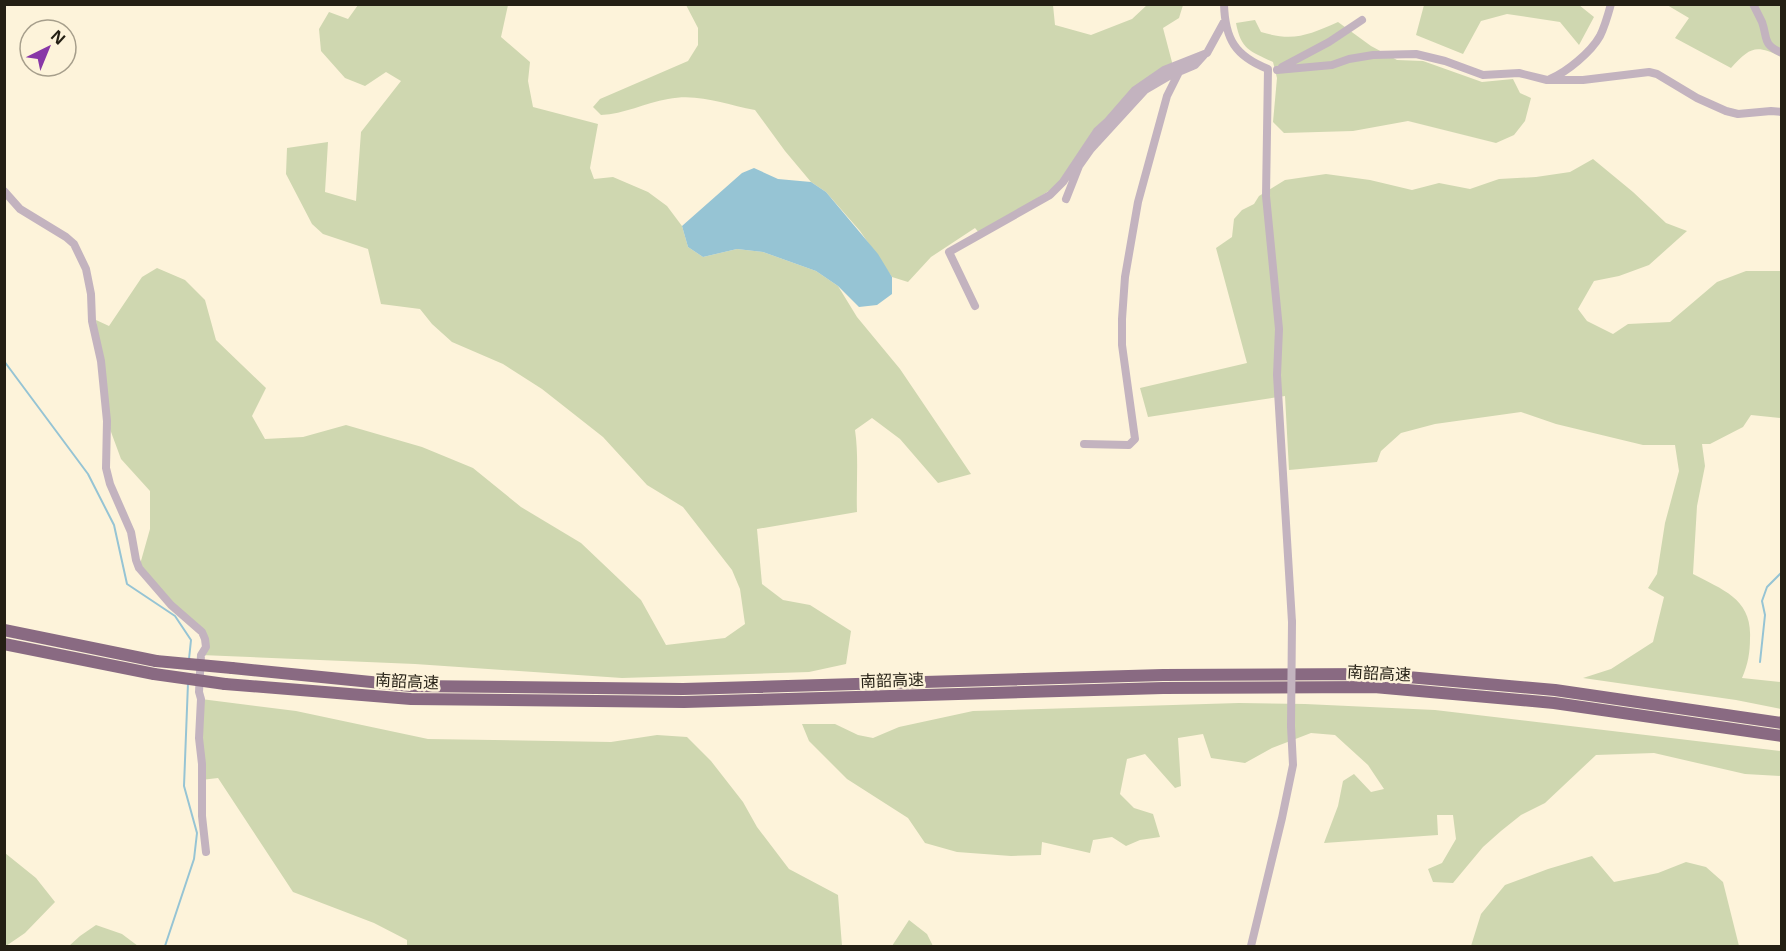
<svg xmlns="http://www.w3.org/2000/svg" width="1786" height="951" viewBox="0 0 1786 951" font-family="'Open Sans','Noto Sans SC',sans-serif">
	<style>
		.green { fill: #cfd7b0 }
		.water { fill: #96c4d4 }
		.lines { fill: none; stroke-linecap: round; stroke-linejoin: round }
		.stream { stroke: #96c4d4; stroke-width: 2 }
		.minor { stroke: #c3b3bf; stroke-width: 8 }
		.highway { stroke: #896a82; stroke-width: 12 }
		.minor-bridge { stroke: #c3b3bf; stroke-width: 8 }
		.highway-bridge { stroke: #896a82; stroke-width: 12 }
		.labels { text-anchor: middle; stroke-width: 5; stroke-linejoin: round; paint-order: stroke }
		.street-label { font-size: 16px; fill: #241f14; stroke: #fdf3da }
	</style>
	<rect width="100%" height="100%" fill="#fdf3da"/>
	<path class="green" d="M358,5h150l-7,32 29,25 -2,19 5,26 65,17 -8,44 4,11 19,-2 35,15 19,14 15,20 6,21 15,10 34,-8 26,3 53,19 22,15 19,31 43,52 71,105 -33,9 -38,-44 -28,-21 -17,12c4,27 1,55 2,82l-100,17 5,55 21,16 27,5 41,26 -5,33 -37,8 -187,6 -207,-14 -214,-9 4,-16 -66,-71 11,-39v-38l-29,-32 -14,-38 -11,-101 13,6 33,-49 15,-9 28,12 20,20 11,40 50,48 -14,28 13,23 38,-2 43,-12 76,22 51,21 48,39 60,36 60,57 25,45 59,-7 20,-14 -5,-35 -8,-19 -49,-63 -36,-22 -44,-48 -61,-48 -39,-25 -51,-22 -20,-18 -12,-15 -39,-5 -13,-55 -45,-15 -11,-10 -26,-50 1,-26 41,-6 -3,50 31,9 5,-69 40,-51 -15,-9 -21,14 -20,-8 -24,-27 -2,-22 10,-17 19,7z
		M686,5h367l2,20 36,10 41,-16 15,-14h36l-4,13 -16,10 10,38 -110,116 -83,52 -5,-6 -44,29 -23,25 -16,-5 -32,-46 -34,-39 -15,-10 -26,-31 -30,-41c-30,-5 -55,-17 -87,-11 -23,4 -44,15 -67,16l-8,-8 7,-8 88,-38 10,-16v-17z
		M1424,5h155l15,12 -15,28 -19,-23 -53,-8 -26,7 -18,33 -47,-19z
		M1667,5h114v52c-25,-13 -31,-10 -50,11l-56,-30 14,-20z
		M1255,20l6,12c33,10 47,3 77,-10l33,24 26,14 26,1 59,21 31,-3 7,14 11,5 -6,23 -11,14 -18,8 -88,-22 -55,10 -69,2 -11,-11 4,-44 -4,-16c-23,-11 -32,-12 -37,-39z
		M1593,159l40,33 33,31 21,8 -38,34 -30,11 -25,5 -16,28 9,12 26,13 15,-10 42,-2 47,-40 29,-11h35v147l-30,-3 -8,12 -33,17h-8l3,22 -8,40 -4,68c30,16 59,25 57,64 0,15 -2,26 -8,40l39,4v27l-45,-9 -153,-22 28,-9 42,-27 11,-45 -16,-9 9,-14 8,-51 14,-52 -4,-26h-32l-87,-21 -35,-12 -86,12 -34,9 -20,18 -4,11 -88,8 -4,-74 -137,21 -8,-29 107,-25 -31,-115 16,-11 2,-18 8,-9 12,-6 5,-8 26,-16 41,-6 44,6 42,10 27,-7 31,6 29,-10 37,-2 34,-5z
		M201,699l95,12 132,28 183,3 46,-7 30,2 24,24 32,41 14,25 32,42 49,26 4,51h-435v-6l-33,-17 -81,-31 -75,-114 -17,2z
		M1239,703l66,1 130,6 346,41v25l-36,-2 -91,-21 -58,2 -51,48 -24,12 -20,16 -18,16 -30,36 -20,-1 -5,-13 14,-6 14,-24 -3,-24h-16l1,20 -114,8 14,-37 5,-25 11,-7 17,18 13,-3 -16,-24 -33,-30 -24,-2 -39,15 -27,15 -34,-5 -8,-24 -25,4 3,48 -6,2 -30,-34 -18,5 -7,35 14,14 19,6 7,23 -20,3 -14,6 -14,-9 -19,3 -3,13 -48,-11 -1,13 -30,1 -54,-4 -32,-9 -17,-25 -61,-39 -38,-38 -7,-17h33l23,11 15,3 26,-11 74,-16z
		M5,853l31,25 19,24 -30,31 -19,13h-2z
		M1592,856l22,26 44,-9 28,-11 20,5 17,15 16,64h-268l10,-32 24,-29 43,-16z
		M909,920l18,14 6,12h-41z
		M96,925l26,9 16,12h-69l11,-10z"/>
	<path class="water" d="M754,168l24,11 33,3 15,10 52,62 14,23v17l-15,11 -18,2 -21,-21 -22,-15 -53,-19 -26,-3 -34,8 -15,-10 -6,-21 60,-53z"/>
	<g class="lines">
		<path class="stream" d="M4,361l84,113 26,51 13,59 48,32 16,24 -2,19
			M1760,662l5,-47 -3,-14 5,-14 15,-15
			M165,946l29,-87 3,-26 -13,-47 4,-103"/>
		<path class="minor" d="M1224,4c1,35 11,52 44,65l-2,127 13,133 -2,46 15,247
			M1753,4c3,6 6,12 9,18 6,17 0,22 20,31
			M1282,67l47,-25 33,-22
			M1277,70l55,-5 17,-6 24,-4 43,-1 29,7 38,14 36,-2 28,7h36l66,-8 8,2 40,24 29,13 12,3 33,-3 11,1
			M1550,79c17,-7 41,-27 50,-43 5,-10 8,-21 11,-32
			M4,191l16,18 46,28 8,7 12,25 5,25 1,27 9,40 6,60 -1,47 4,16 21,48 5,28 3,8 32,37 31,27 3,7 1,8 -5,8 -2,37 2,7 -2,39 3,26v52l4,36
			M1066,199l13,-33 12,-17 54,-59 24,-14 26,-11 9,-10
			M975,306l-26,-54 101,-57 13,-13 34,-51 11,-10 27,-31 29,-20 43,-17 17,-31
			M1084,444l45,1 6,-6 -13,-94v-26l3,-42 13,-75 29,-106 13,-26
			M1251,946l31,-128 11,-53 -2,-39"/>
		<path class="highway" d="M4,630l152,31
			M4,644l150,30
			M232,668l179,18 272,3 480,-14 211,-1 181,16 227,33
			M225,684l186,15 273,3 479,-14 211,-1 180,16 228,33"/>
		<path class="minor-bridge" d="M1291,726l1,-104"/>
		<path class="highway-bridge" d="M156,661l76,7
			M154,674l71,10"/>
	</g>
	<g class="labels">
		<g class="street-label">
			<text transform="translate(1379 673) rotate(3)" y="6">南韶高速</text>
			<text transform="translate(892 680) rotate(-2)" y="6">南韶高速</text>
			<text transform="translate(407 681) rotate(3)" y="6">南韶高速</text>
		</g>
	</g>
	<rect width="1786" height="951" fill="none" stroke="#241f14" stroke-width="12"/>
	<g transform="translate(48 48) rotate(43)"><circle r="28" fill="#fdf3da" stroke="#a69e8b" stroke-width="1.5"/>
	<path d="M0-4.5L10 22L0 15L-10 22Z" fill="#8837a7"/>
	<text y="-9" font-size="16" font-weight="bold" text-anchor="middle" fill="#241f14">N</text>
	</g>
</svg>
